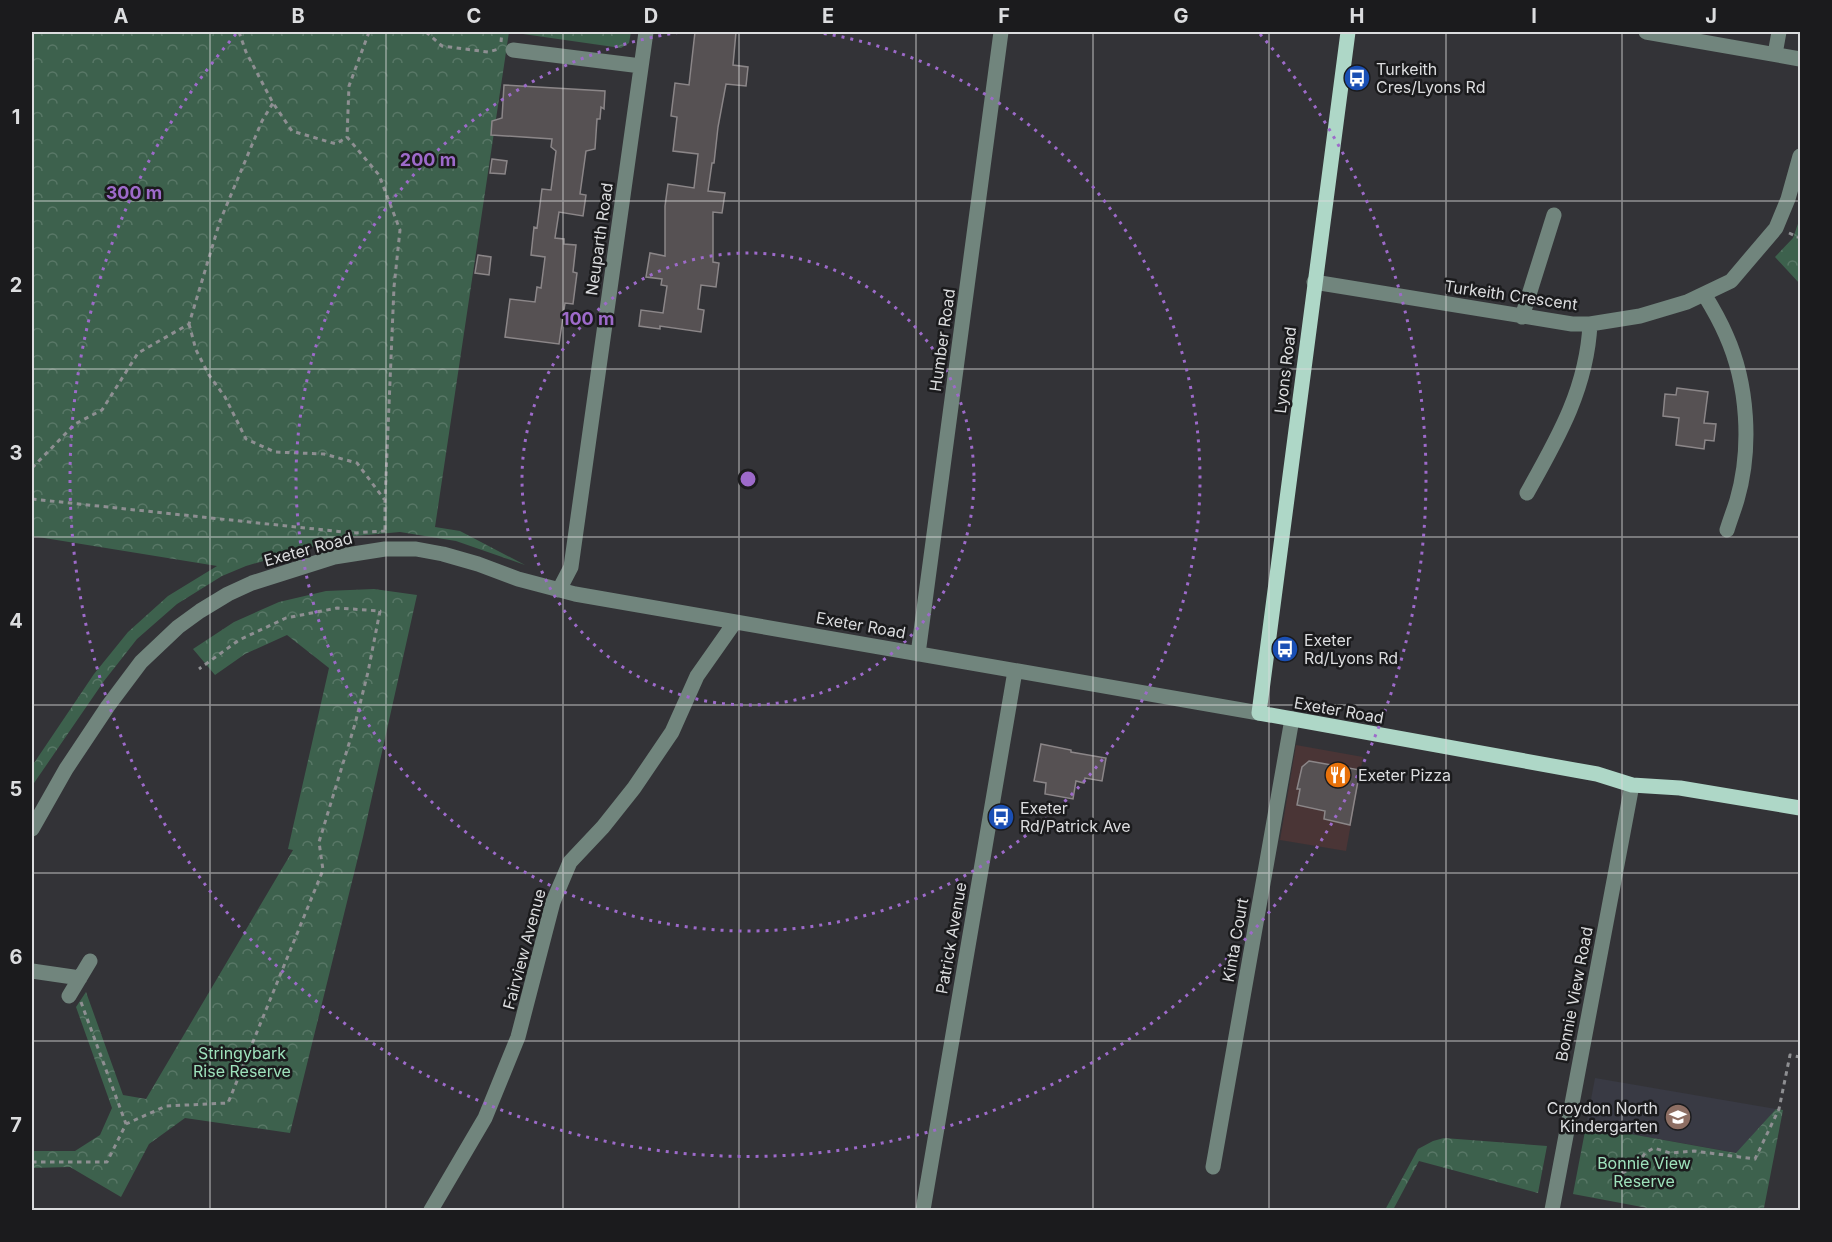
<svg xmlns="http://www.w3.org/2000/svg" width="1832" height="1242" viewBox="0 0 1832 1242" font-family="Inter,sans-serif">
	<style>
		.commercial { fill: #4a3536 }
		.built { fill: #393a44 }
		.forest { fill: url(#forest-crowns) }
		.building { fill: #565153; stroke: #8b8688; stroke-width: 1.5 }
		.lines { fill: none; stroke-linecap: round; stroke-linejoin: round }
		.path { stroke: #8e8f92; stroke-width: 3; stroke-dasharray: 4.5 4.5; stroke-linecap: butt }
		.minor { stroke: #71857d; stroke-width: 15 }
		.major { stroke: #aed7c7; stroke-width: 15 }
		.grid { fill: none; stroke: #dcdddf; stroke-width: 1.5; stroke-opacity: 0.55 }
		.ring { fill: none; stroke: #9d6aca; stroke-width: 3; stroke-dasharray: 3 6 }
		.labels { text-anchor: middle; stroke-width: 5; stroke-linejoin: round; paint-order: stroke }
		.poi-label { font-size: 16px; fill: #dcdddf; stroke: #1b1b1d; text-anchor: start }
		.street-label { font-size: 16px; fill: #dcdddf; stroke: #1b1b1d }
		.park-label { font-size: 16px; fill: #9ee2bc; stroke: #1b1b1d }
		.centre { fill: #9d6aca; stroke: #1b1b1d; stroke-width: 3 }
		.ring-label { font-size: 18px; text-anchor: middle; font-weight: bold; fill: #9d6aca; stroke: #1b1b1d; stroke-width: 5; stroke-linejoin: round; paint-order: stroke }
		.neatline { fill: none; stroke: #dcdddf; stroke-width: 2 }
		.grid-label { font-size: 20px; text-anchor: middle; font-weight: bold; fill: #dcdddf }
	</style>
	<defs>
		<pattern id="forest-crowns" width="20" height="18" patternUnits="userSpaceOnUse" patternTransform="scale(1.5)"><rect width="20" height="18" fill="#3d614d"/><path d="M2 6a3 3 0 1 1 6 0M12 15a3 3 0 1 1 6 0" fill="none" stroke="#587766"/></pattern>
	</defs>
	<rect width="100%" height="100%" fill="#333337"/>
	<path class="commercial" d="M1296,745l67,12 -17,94 -66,-11z"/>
	<path class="built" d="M1595,1078l181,31 -39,44 -151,-27z"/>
	<path class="forest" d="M32,32h599l-2,11 -8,5 -112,-16 -74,495 25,4 65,34 -69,-24 -56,-9 -55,5 -99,29 -24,10 -45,28 -40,35 -33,42 -72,105v-20l62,-92 34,-42 40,-36 49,-30 -185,-30z
		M1800,218v66l-25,-27 18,-19z
		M374,589l43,6 -54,242 -73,296 -105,-15 -36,26 -28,53 -51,-30 -38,1v-17h43l25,-16 12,-27 -36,-101 10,-15 37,103 23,4 147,-249 -5,-1 41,-181 -42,-33 -42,19 -30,21 -22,-26 41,-27 45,-20 47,-11z
		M1776,1109l7,1 -19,98 5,2h-111l-85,-16 13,-68 150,27z
		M1444,1138l103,8 -9,47 -119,-32 -26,49h-8l33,-61 15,-8z"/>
	<path class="building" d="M695,32h41l-3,33 15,2 -2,19 -20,-2 -8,43 -4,36h-2l-4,28 17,2 -3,20 -9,-1v50l6,1 -3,24 -15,-2 -3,24 6,1 -3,22 -41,-6v3l-21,-3 2,-16 22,3 4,-27 -6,-1 1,-6 -16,-2 4,-24 15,3v-50l3,-22 26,4 4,-34 -25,-3 4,-34 -6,-1 4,-33 14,2z
		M504,85l101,6 -1,18 -3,-2 -1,12h-3l-2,30 -9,2 -6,43 6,1 -3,21 -24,-4 -4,26 9,1v5l12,1 -3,27 4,1 -4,31 -8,-1 -6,41 -54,-7 5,-38 25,3 2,-15 4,1 4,-31 -14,-2 3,-28 3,1 5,-39 9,1 5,-39 -5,-4 1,-8 -61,-4 1,-14 10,-3z
		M492,159l15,2 -2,13 -15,-1z
		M478,255l13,2 -2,18 -14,-2z
		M1677,388l31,4 -4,31 12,1 -2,17 -9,-1 -1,9 -28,-4 3,-27 -16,-2 2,-22 11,1z
		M1041,744l30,6v2l35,6 -4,23 -17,-3 -1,5 -8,-2 -3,18 -28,-5 1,-11 -12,-2z
		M1309,761l51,9 -10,55 -26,-6 1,-8 -28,-6 3,-16h-3l5,-22z"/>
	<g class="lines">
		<path class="path" d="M239,32l7,20 27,51 19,28 44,13 11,-7
			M369,32l-20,54 -2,51 32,38 21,55 -6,57 -9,213v31
			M426,32l16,14 46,6 11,-3
			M501,42l1,-10
			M1789,233l11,5
			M189,324l7,26 13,25 16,22 21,42 29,13 49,2 33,9 27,36
			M32,468l43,-44 27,-14 36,-57 51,-29 31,-103 42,-100 11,-18
			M32,499l321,34 32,-2
			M81,1002l45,122
			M32,1162h75l19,-38 40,-18 62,-3 95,-233 -4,-28 36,-118 13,-52 12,-61 -43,-3 -51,10 -47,22 -40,29
			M1622,1173l14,-6 9,-14 9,-5 16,5 24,-2 61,8 24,-50 11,-54 10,2"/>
		<path class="minor" d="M1646,32l154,27
			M513,50l128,16
			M1775,54l4,-22
			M1314,282l258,42h18l50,-8 47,-14 44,-21 45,-53 12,-29 12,-43
			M1704,294c8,13 16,27 22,41 22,49 26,113 11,165 -3,10 -7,20 -10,30
			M1522,317l32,-102
			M1527,493c31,-55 60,-105 63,-169
			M559,590l12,-23 75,-535
			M918,654l83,-622
			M32,829l34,-60 42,-63 33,-44 37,-35 22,-16 28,-17 24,-11 82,-26 51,-8h31l27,5 35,10 40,15 57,15 684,119
			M32,971l48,7
			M69,996l21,-35
			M1213,1167l79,-448
			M431,1210l54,-92 33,-81 35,-135 17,-40 33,-35 31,-39 38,-56 25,-56 38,-54
			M923,1210l92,-539
			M1552,1210l80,-425"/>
		<path class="major" d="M1348,32l-89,681 338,61 35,11 48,3 120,20"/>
	</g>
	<path class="grid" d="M210,32v1178M386,32v1178M563,32v1178M739,32v1178M916,32v1178M1093,32v1178M1269,32v1178M1446,32v1178M1622,32v1178M32,201h1768M32,369h1768M32,537h1768M32,705h1768M32,873h1768M32,1041h1768"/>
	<g class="ring">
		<circle cx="748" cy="479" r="226"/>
		<path d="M815 32A452 452 0 1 1 681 32"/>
		<path d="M1260 34A678 678 0 1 1 236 34"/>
	</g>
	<defs>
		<symbol id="bus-disc" viewBox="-11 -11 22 22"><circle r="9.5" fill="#1a4fb4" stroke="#1b1b1d"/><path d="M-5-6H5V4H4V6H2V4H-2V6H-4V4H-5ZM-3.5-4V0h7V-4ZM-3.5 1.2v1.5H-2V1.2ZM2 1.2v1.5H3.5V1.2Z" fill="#fff"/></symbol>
		<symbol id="restaurant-disc" viewBox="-11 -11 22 22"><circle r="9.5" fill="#e8710a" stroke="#1b1b1d"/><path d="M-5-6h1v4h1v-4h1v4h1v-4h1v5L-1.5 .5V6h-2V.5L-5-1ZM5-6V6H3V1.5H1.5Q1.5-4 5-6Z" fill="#fff"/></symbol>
		<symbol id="school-disc" viewBox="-11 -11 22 22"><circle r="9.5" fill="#8d6e63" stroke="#1b1b1d"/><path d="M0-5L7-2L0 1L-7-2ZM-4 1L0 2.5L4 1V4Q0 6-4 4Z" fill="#fff"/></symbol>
	</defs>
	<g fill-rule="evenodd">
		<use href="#bus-disc" x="1342" y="63" width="30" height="30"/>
		<use href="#bus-disc" x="1270" y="634" width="30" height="30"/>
		<use href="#restaurant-disc" x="1323" y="760" width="30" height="30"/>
		<use href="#bus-disc" x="986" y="802" width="30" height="30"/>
		<use href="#school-disc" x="1663" y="1102" width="30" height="30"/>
	</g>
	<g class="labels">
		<g class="poi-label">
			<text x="1376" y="75">Turkeith<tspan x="1376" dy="18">Cres/Lyons Rd</tspan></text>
			<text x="1304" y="646">Exeter<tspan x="1304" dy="18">Rd/Lyons Rd</tspan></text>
			<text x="1358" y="781">Exeter Pizza</text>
			<text x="1020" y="814">Exeter<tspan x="1020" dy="18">Rd/Patrick Ave</tspan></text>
			<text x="1658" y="1114" text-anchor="end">Croydon North<tspan x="1658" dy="18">Kindergarten</tspan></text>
		</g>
		<g class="street-label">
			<text transform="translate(599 239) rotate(-82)" y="6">Neuparth Road</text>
			<text transform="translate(1511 295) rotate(8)" y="6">Turkeith Crescent</text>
			<text transform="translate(942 340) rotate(-82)" y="6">Humber Road</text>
			<text transform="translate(1285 370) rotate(-83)" y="6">Lyons Road</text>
			<text transform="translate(308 549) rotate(-15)" y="6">Exeter Road</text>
			<text transform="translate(861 625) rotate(10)" y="6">Exeter Road</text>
			<text transform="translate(1339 710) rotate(10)" y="6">Exeter Road</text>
			<text transform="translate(951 938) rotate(-80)" y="6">Patrick Avenue</text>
			<text transform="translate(1235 940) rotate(-80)" y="6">Kinta Court</text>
			<text transform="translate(524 949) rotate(-75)" y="6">Fairview Avenue</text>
			<text transform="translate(1574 994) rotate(-79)" y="6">Bonnie View Road</text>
		</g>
		<g class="park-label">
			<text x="242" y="1059">Stringybark<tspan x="242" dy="18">Rise Reserve</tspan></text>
			<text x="1644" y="1169">Bonnie View<tspan x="1644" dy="18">Reserve</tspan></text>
		</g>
	</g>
	<circle cx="748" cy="479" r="9" class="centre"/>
	<g class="ring-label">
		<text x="428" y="166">200 m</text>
		<text x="134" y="199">300 m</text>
		<text x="588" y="325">100 m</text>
	</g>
	<rect width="1832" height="1242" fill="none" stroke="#1b1b1d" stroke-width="66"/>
	<rect x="33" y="33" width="1766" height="1176" class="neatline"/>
	<g class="grid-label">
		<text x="121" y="23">A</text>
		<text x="298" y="23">B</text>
		<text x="474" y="23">C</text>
		<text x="651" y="23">D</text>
		<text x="828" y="23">E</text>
		<text x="1004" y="23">F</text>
		<text x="1181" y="23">G</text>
		<text x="1357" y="23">H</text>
		<text x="1534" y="23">I</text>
		<text x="1711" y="23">J</text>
		<text x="16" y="124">1</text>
		<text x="16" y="292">2</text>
		<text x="16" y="460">3</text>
		<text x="16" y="628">4</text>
		<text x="16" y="796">5</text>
		<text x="16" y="964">6</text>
		<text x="16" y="1132">7</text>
	</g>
</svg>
